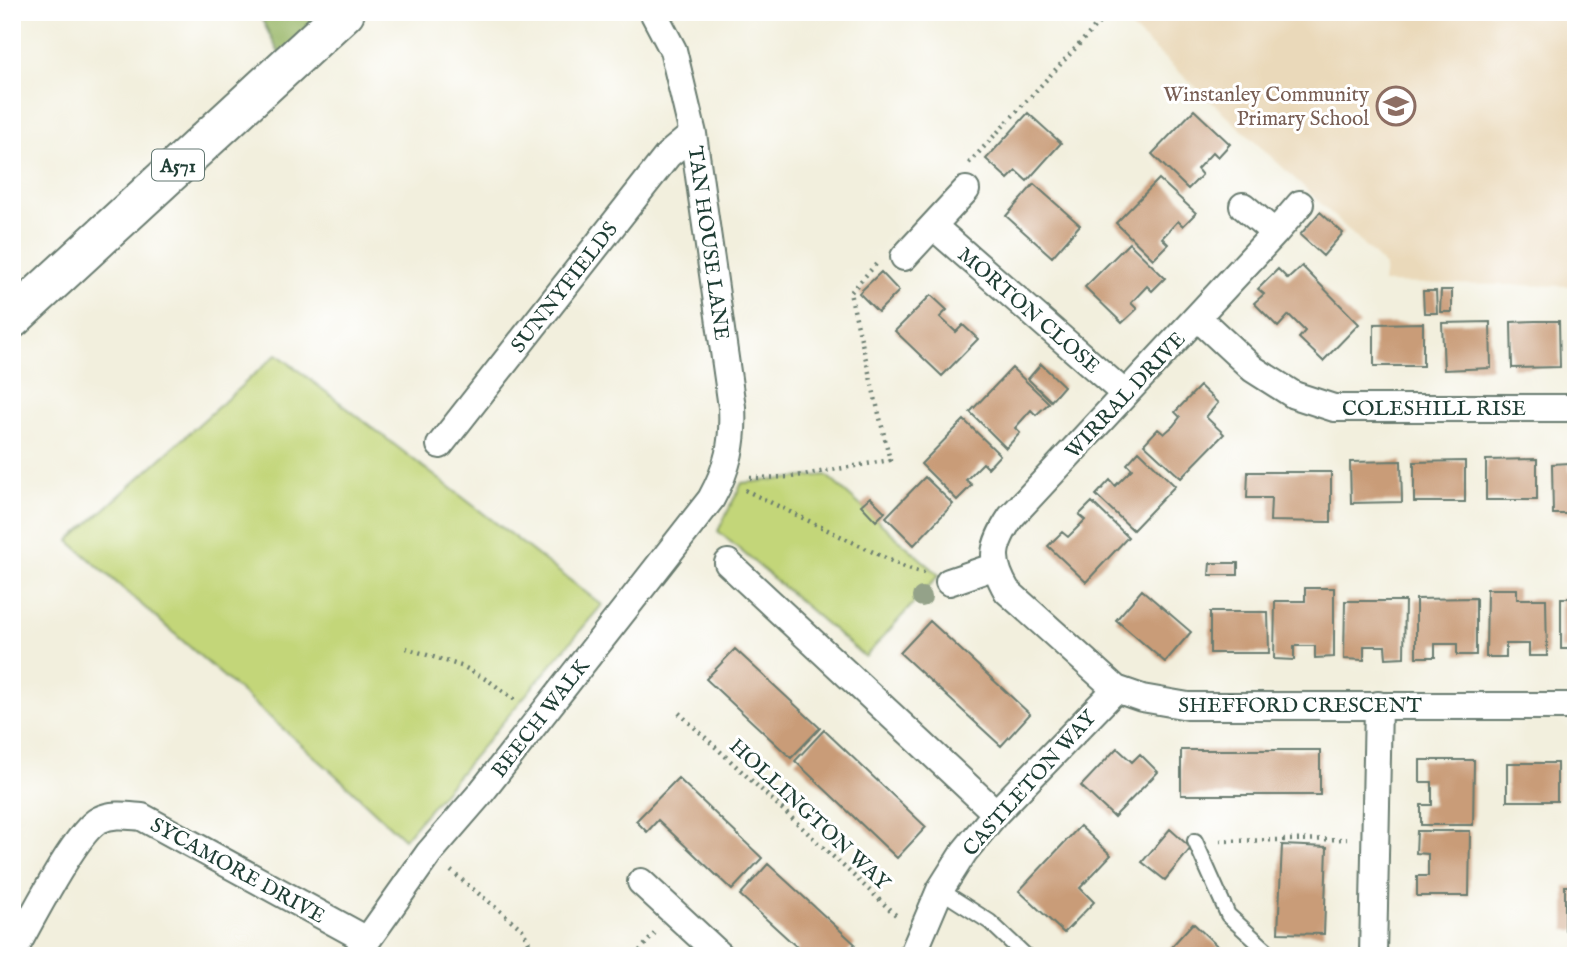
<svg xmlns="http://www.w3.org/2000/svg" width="1588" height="968" viewBox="0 0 1588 968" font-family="'IM FELL English',serif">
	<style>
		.built { fill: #ead9ba }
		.green { fill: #c3d679; stroke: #718a56; stroke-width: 2 }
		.forest { fill: #9ab769; stroke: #5c7a4e; stroke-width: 2 }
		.building { fill: #c99c78 }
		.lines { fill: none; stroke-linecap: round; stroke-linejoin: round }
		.lane-casing { stroke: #697b6f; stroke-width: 18 }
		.street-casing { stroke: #697b6f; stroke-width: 30 }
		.primary-casing { stroke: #697b6f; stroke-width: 42 }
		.path { stroke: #697b6f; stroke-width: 4.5; stroke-dasharray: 2 5; stroke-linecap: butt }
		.lane { stroke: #fff; stroke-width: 14 }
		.street { stroke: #fff; stroke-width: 26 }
		.primary { stroke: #fff; stroke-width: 38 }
		.tree { fill: #94a289 }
		.labels { text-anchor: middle; stroke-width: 6; stroke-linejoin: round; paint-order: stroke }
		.shield { fill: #fff; stroke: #627771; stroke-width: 2 }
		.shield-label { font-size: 19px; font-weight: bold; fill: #1f3d34 }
		.education-label { font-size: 21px; fill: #785e54; stroke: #fff; text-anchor: end }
		.street-label { font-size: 21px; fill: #1f3d34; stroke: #fff }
	</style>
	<rect width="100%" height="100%" fill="#fff"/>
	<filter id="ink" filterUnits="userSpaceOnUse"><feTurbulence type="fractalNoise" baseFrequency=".0143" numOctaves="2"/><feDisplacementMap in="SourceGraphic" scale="14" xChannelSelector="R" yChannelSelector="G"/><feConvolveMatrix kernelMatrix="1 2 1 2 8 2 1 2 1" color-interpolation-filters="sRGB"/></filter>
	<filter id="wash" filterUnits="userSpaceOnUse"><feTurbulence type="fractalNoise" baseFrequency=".00686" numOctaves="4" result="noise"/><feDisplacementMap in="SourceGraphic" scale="28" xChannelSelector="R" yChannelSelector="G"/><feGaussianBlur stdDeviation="1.57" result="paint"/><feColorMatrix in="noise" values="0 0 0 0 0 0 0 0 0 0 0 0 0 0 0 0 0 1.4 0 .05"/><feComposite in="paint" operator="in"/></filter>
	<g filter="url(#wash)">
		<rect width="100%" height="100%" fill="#f2efdd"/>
		<path class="built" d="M1136,12h440v274l-193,-3 2,-17 -79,-77 -180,-166z"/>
		<path class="green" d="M277,354l325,251 -198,234 -65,-61 -270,-237z
			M826,475l113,100 -74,82 -147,-126 24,-48z"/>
		<path class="forest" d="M258,12h75l-53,43z"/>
		<g id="blocks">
			<path class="building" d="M1194,110l36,34 -12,13 -5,-5 -16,17 5,6 -14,14 -36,-35z
				M1028,113l33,30 -34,38 -11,-10 -8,8 -22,-20z
				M1159,179l37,34 -13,13 -5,-5 -16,17 6,6 -15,15 -37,-36z
				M1034,184l46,41 -28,32 -46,-41z
				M1320,212l23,21 -20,23 -23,-21z
				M1129,243l36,35 -13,13 -5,-5 -16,17 6,6 -15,14 -37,-36z
				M1302,266l57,58 -36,37 -24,-23 6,-7 -16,-16 -11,12 -24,-24 10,-9 -6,-5 20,-20 10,10z
				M881,272l18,19 -21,21 -19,-19z
				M1441,290h11v22h-12z
				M1423,291h13l1,22h-13z
				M931,295l16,15 -7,7 16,15 7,-7 15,14 -36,37 -47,-45z
				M1535,321h24l1,46 -48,1 -1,-46z
				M1490,322l1,46 -47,2 -2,-47z
				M1423,323v43h-49v-42z
				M1041,364l23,22 -13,15 -23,-22z
				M1012,368l37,35 -13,12 -5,-5 -16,18 5,5 -14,15 -36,-36z
				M1200,386l18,17 -12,14 18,17 -43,44 -37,-34 14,-15 6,5 9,-8 7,-9 -5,-5z
				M964,420l36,35 -12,13 -5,-5 -17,17 6,5 -15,15 -36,-36z
				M1139,451l36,35 -42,44 -37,-35 14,-15 5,6 17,-17 -5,-5z
				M1537,459v41h-51v-40z
				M1401,461l1,41 -51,1 -1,-41z
				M1465,461v41h-51v-40z
				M1569,463l1,9h6v42h-23l-1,-50z
				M1248,472h83v50l-61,-1 1,-23h-24z
				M925,477l28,27 -39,41 -28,-28z
				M870,497l15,15 -9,9 -15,-16z
				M1092,502l36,35 -42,45 -38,-36 14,-14 6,5 17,-17 -6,-5z
				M1210,563h28v12h-29z
				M1305,588h29v69l-19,1v-12h-21v14l-20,-1 1,-58h30z
				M1487,589h30v10h29l1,57h-18v-12h-23v13h-20z
				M1142,590l49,42 -26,30 -49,-42z
				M1476,598v57h-19v-11h-22v13h-19v-58z
				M1561,598h15v51h-15z
				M1345,601h60l-1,56 -18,1 -1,-12h-21v14l-20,-1z
				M1210,612h58l1,41h-59z
				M930,621l100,93 -29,32 -101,-93z
				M735,649l85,79 -29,30 -85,-79z
				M824,730l102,97 -29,31 -102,-97z
				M1117,748l15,14 8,-8 18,18 -44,45 -33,-31z
				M1181,750h139v45h-139z
				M1420,760h54l-1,65h-52v-20h11v-23h-12z
				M1507,763h50v38h-50z
				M678,778l84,80 -30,32 -74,-70 -11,12 -11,-11z
				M1080,826l31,29 -31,33 14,14 -30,31 -45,-42z
				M1170,829l21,19 -26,32 -23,-18z
				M1417,831h53l-1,65h-52v-20h11v-22l-12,-1z
				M1282,845l45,2 -3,87 -46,-1z
				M768,864l87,80 -11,12h-52l7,-7 -59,-54z
				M1565,886h11v44h-11z
				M1193,923l35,33h-65z"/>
		</g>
	</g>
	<g filter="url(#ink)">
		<use href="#blocks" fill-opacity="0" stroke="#697b6f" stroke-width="2"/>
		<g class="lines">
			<defs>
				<path id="lane" d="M1195,841l33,74 45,41
					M940,890l50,32 36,34"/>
				<path id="street" d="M1243,206l32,27 25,-29
					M933,226l192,168
					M1275,233l-264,284c-19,29 -22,43 -4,74l109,98 26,9 46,8h388
					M904,257l62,-67
					M1197,317l56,52 41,26 40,13h242
					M440,445l228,-290 25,-21
					M728,563l268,250
					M949,582l47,-16
					M641,882l80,74
					M12,954c16,-28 63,-122 87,-134 14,-7 29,-4 43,-3l225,123
					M356,956l73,-103 51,-59 231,-295c17,-31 23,-57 21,-92l-39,-273 -20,-84 -20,-38
					M912,956l28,-66 24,-38 32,-39 120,-124
					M1373,956l5,-251"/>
				<path id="primary" d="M12,319l333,-307"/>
			</defs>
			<use href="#lane" class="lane-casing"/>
			<use href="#street" class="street-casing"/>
			<use href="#primary" class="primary-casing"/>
			<path class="path" d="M969,163l140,-151
				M750,478l41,-1 99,-17 -40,-167 28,-31
				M745,490l157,76 22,7
				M406,648l58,19 25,14 29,21
				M679,713l220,205
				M1220,841l127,-2
				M451,871l71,58 14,27
				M635,956l20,-23"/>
			<use href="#lane" class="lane"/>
			<use href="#street" class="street"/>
			<use href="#primary" class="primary"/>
		</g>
		<circle class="tree" cx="922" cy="597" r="10"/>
	</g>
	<defs>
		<symbol id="school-ring" viewBox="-11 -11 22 22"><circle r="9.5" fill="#fff" stroke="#8d6e63" stroke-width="1.5"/><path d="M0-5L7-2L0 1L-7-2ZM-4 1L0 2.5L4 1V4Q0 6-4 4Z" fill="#8d6e63"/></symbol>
	</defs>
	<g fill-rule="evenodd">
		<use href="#school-ring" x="1374" y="84" width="44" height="44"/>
	</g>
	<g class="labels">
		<rect class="shield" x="152" y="149.5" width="52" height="31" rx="5"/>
		<g class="shield-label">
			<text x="178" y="172">A571</text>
		</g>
		<g class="education-label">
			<text x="1369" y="101">Winstanley Community<tspan x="1369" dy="24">Primary School</tspan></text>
		</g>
		<g class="street-label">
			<text transform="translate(709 243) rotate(82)" y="7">TAN HOUSE LANE</text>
			<text transform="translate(564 287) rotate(-52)" y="7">SUNNYFIELDS</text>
			<text transform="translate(1029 310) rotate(41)" y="7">MORTON CLOSE</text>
			<text transform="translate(1125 395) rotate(-47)" y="7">WIRRAL DRIVE</text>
			<text x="1434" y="415">COLESHILL RISE</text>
			<text x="1300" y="712">SHEFFORD CRESCENT</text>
			<text transform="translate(540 718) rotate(-52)" y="7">BEECH WALK</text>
			<text transform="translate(1029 783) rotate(-48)" y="7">CASTLETON WAY</text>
			<text transform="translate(810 814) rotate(43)" y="7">HOLLINGTON WAY</text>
			<text transform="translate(238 870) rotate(29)" y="7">SYCAMORE DRIVE</text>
		</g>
	</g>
	<rect width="1588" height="968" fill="none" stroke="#fff" stroke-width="42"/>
</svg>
